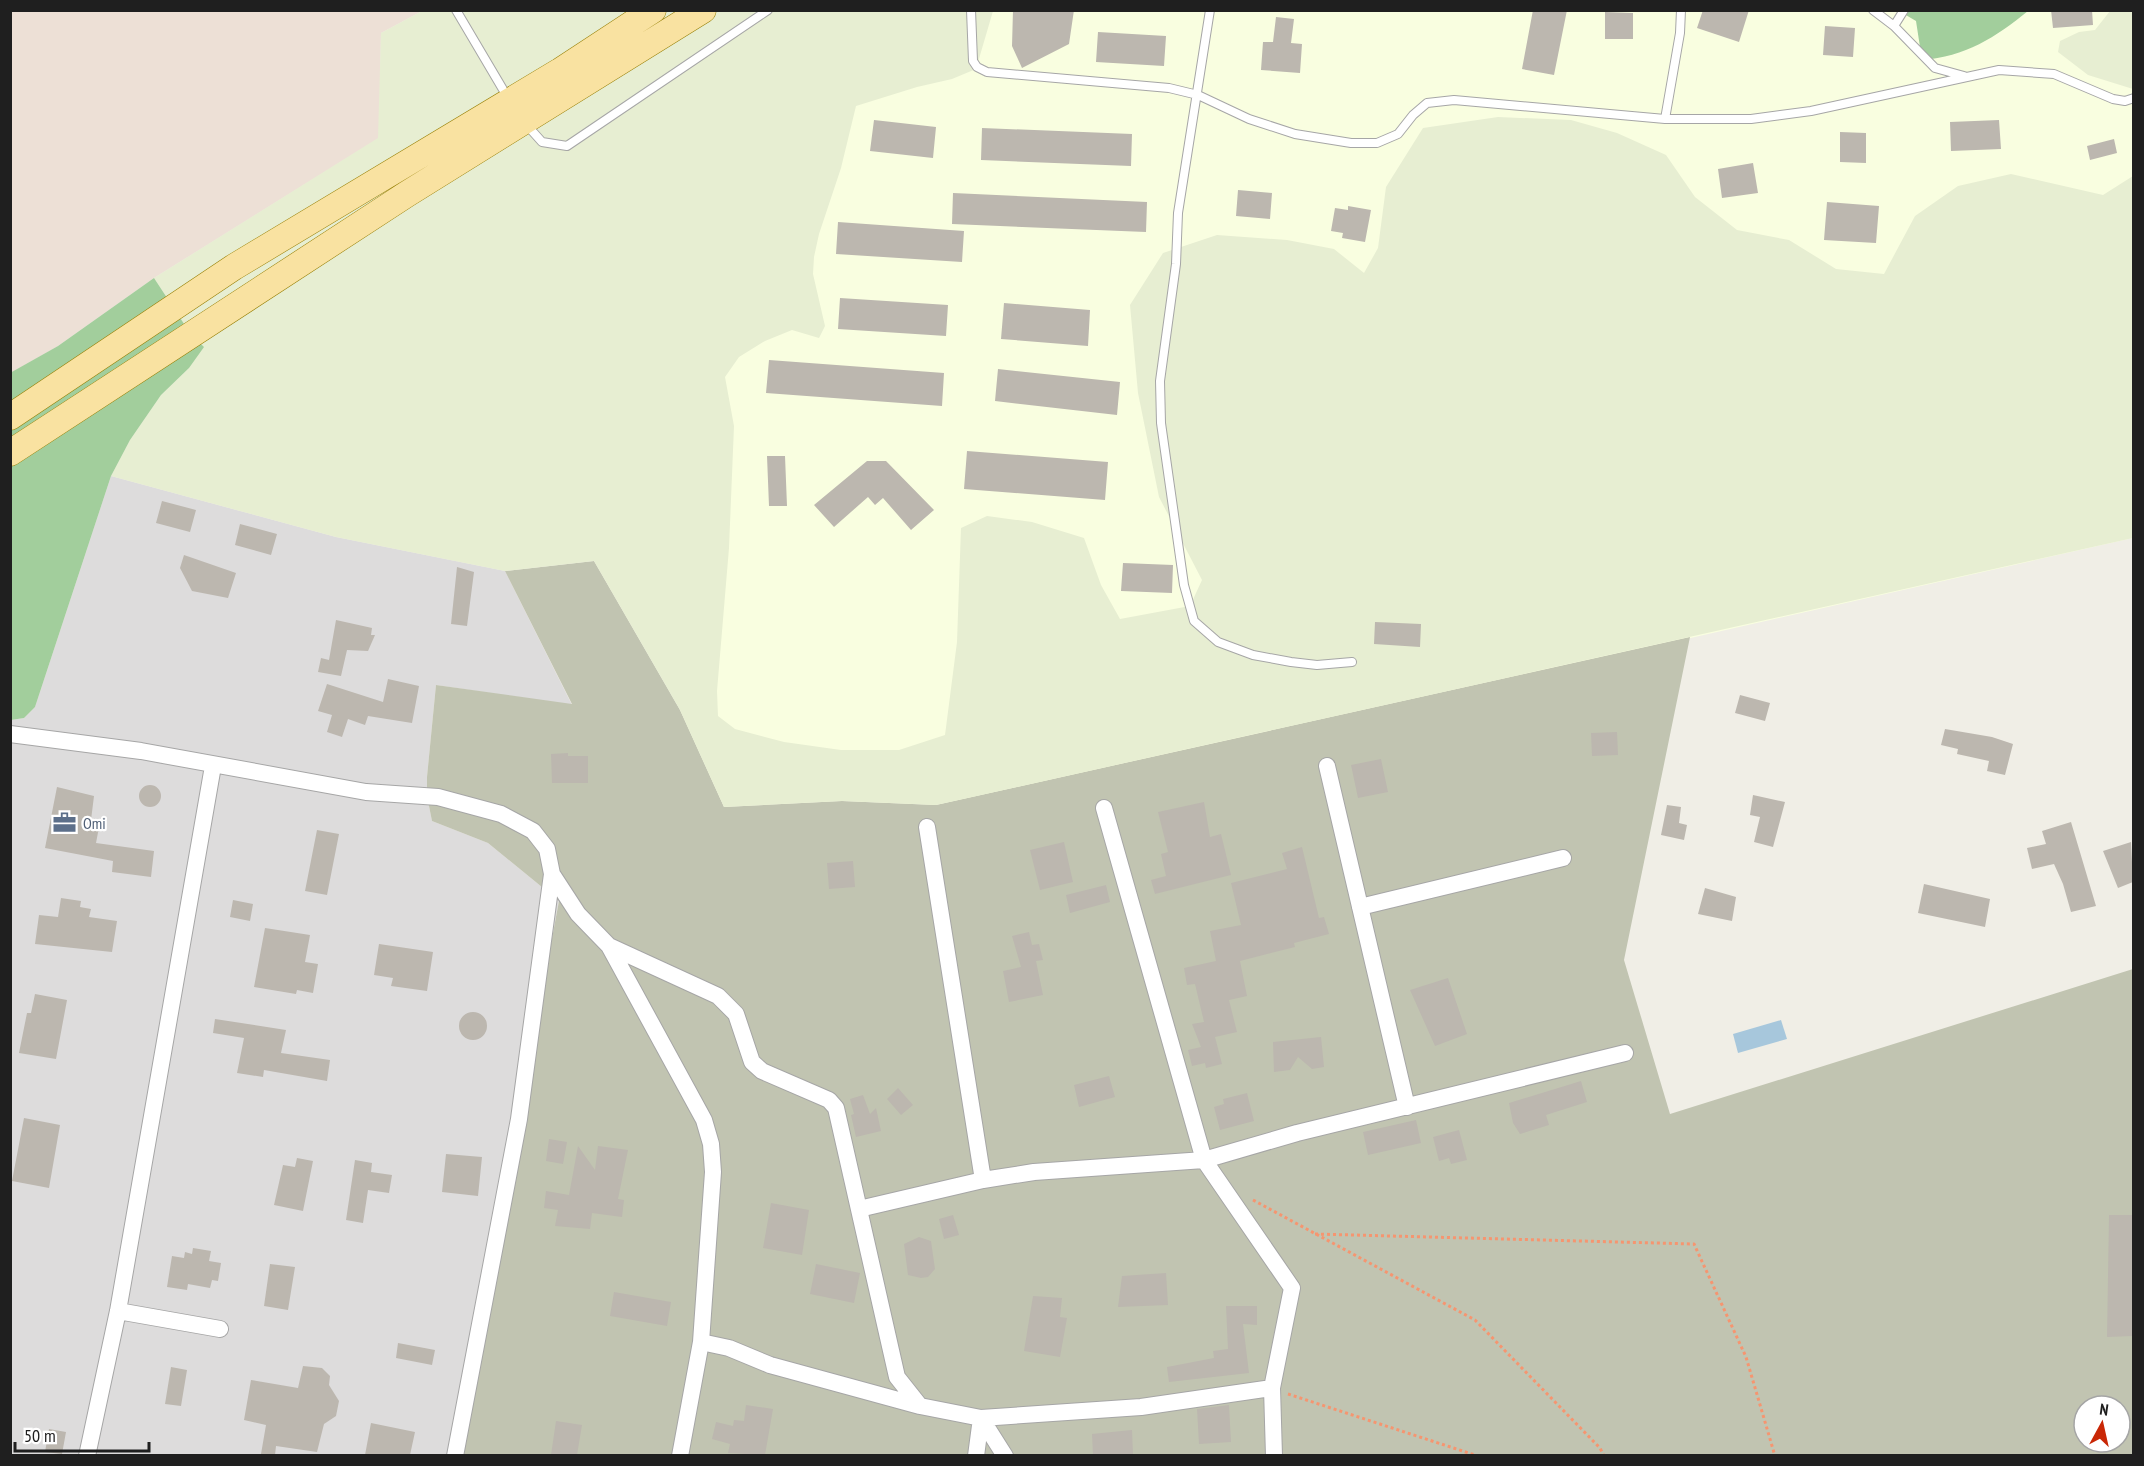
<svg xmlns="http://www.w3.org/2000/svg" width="2144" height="1466" viewBox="0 0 2144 1466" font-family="'PT Sans Narrow',sans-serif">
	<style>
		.residential { fill: #dddcdc }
		.education { fill: #f9fee0 }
		.military { fill: #ede0d6 }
		.construction { fill: #c1c4b1; fill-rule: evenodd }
		.farmland { fill: #e7eed2 }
		.forest { fill: #a2ce9c }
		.water { fill: #a7c7dc }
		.building { fill: #bcb7af }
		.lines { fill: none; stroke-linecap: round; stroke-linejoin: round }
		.service-casing { stroke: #a6a6a6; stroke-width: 10 }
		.minor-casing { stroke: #a6a6a6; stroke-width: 18 }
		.primary-casing { stroke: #967f04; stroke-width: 27 }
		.path { stroke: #f69570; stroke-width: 3; stroke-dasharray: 3 3; stroke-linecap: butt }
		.service { stroke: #fff; stroke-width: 8 }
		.minor { stroke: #fff; stroke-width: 16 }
		.primary { stroke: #f9e2a1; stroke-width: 26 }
		.labels { text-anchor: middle; stroke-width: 4.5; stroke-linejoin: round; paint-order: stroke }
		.service-label { font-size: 16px; fill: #4e5e75; stroke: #fff; text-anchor: start }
	</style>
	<rect width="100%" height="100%" fill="#f0eee6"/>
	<path class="residential" d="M111,476l225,61 169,34 67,134 -136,-20 -9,92v19l5,25 56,22 71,58 -104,554 -444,1v-736l13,-2 11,-11z"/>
	<path class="education" d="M841,11h1292v527l-999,226 -198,41 -94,-4 -118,6 -44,-97 -116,-442z"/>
	<path class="military" d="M11,11h411l-41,22 -2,105 -225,140 -96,68 -47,27z"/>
	<path class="construction" d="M594,561l86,149 44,97 118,-6 94,4 754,-168 -66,323 46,154 463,-145v486h-1678l104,-554 -71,-58 -56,-22 -5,-25v-19l9,-92 136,19 -67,-133zM2084,1406h36v36h-36z"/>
	<path class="farmland" d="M422,11h571l-17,58 -24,10 -35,8 -61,19 -15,62 -22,66 -5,23 -1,17 12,52 -6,12 -27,-8 -27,11 -26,16 -14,20 9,49 -5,122 -12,143 1,25 17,13 49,13 57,8h58l46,-15 12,-93 4,-114 26,-12 45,6 52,16 17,47 19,34 70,-13 12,-26 -43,-83 -21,-104 -8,-88 33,-52 54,-18 70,5 47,9 30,24 14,-25 8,-61 37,-59 75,-11 73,3 46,13 49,22 29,42 42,33 52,10 47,29 48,5 31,-58 43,-30 53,-12 92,21 30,-19v362l-1197,267 -94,-4 -118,6 -44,-97 -86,-149 -89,10 -169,-34 -225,-61 19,-36 31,-45 28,-27 1,-35 -36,-55 224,-140 3,-105z
		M2110,11h23v78l-45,-14 -30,-23 2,-11 19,-9 16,-2z"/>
	<path class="forest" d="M1899,11h129c-32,26 -63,46 -106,49l-6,-39z
		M154,278l36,55 14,14 -15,21 -28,27 -31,45 -19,36 -76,231 -11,11 -13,2 -1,-347 48,-27z"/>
	<path class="water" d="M1781,1020l6,19 -49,14 -5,-19z"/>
	<path class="building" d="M1013,10h61l-5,34 -47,24 -10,-22z
		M1533,10h34l-13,65 -32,-6z
		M1703,10h46l-10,32 -42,-14z
		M2051,10h41l1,15 -40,3z
		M1605,12l28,1v26h-28z
		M1276,17l18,2 -3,24 11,1 -2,29 -39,-3 2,-28h10z
		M1825,26l30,2 -2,29 -30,-2z
		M1098,32l68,4 -2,30 -68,-4z
		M874,120l62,7 -3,31 -63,-7z
		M1999,120l2,29 -50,2 -1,-29z
		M982,128l150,6 -1,32 -150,-6z
		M1840,132l26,1v30l-26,-1z
		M2114,139l3,14 -27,7 -3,-14z
		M1753,163l5,30 -36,5 -4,-29z
		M1238,190l34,3 -2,26 -34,-3z
		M953,193l194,9 -1,30 -194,-8z
		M1827,202l52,4 -3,37 -52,-3z
		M1348,206l23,4 -6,32 -23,-4 1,-5 -12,-2 4,-23 13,2z
		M838,222l126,9 -2,31 -126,-8z
		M840,298l108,7 -2,31 -108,-7z
		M1004,303l86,7 -2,36 -87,-7z
		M769,360l175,13 -2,33 -176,-13z
		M998,369l122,13 -3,33 -122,-14z
		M967,451l141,11 -3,38 -141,-11z
		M767,456h18l2,50h-18z
		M867,461h19l48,49 -23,20 -28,-32 -8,7 -7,-8 -34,30 -20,-22z
		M162,501l34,9 -6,22 -34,-9z
		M240,524l37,10 -6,21 -36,-10z
		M184,555l52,18 -8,25 -36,-7 -12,-23z
		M1123,563l50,2 -1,28 -51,-2z
		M457,567l17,5 -7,54 -16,-2z
		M336,620l36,8 -1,7h4l-7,16 -21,-1 -6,26 -23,-4 3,-14 8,2z
		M1375,622l46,2 -1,23 -46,-3z
		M388,679l31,7 -7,37 -44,-7 -3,9 -17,-6 -6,18 -15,-5 5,-17 -14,-4 9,-27 56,18z
		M1740,695l30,8 -5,18 -30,-8z
		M1945,729l47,8 21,7 -8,31 -18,-4 2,-10 -32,-7 1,-5 -17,-4z
		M1617,732l1,23 -26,1 -1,-23z
		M568,753v3h20v27h-36l-1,-29z
		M1381,759l7,33 -30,6 -7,-33z
		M139 796a11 11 0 1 1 22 0a11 11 0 1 1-22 0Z
		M57,787l37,9 -3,24 9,2 -4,21 58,8 -3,26 -39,-5 1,-11 -68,-13z
		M1753,795l32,7 -12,45 -19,-5 6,-25 -10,-2z
		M1204,802l6,35 11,-3 10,41 -76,19 -4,-14 15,-4 -5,-22 7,-2 -10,-40z
		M1667,805l14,2 -2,16 8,2 -3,15 -23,-5z
		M2071,822l25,84 -25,6 -8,-28 -9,-20 -22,5 -5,-21 19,-4 -4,-13z
		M317,830l22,4 -12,61 -22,-4z
		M1064,842l9,40 -33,8 -10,-40z
		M2131,842l2,40 -15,6 -15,-37z
		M1302,847l17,71 5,-1 5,17 -35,9 1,4 -55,14 7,35 -18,4 8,32 -22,5 7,27 -16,4 -1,-5 -13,3 -4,-16 13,-3 -9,-23 12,-2 -9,-38 -8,1 -3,-17 32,-7 -6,-30 31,-6 -10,-42 56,-14 -5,-16z
		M853,861l2,26 -26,2 -2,-26z
		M1924,884l66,15 -5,28 -67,-14z
		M1106,885l4,17 -40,11 -4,-18z
		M1705,888l31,9 -4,24 -34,-7z
		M61,898l20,3 -1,6 11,2 -2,8 28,4 -5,31 -77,-8 4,-29 19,2z
		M233,900l20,4 -3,17 -20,-4z
		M265,928l45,7 -5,27 13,2 -5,29 -16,-3 -1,4 -42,-7z
		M1029,932l3,13 7,-1 4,16 -7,1 7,34 -34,7 -6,-31 18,-4 -9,-31z
		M379,944l54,8 -6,39 -36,-5 2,-8 -19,-3z
		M1448,978l19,56 -32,12 -25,-56z
		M35,994l32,6 -11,59 -37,-6 8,-40h4z
		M459 1026a14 14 0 1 1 28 0a14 14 0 1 1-28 0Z
		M215,1019l71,11 -5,23 49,7 -3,21 -63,-11 -1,7 -26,-4 7,-35 -31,-5z
		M1321,1037l3,30 -12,2 -14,-12 -8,13 -16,2 -1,-30z
		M1109,1076l6,21 -36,10 -5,-22z
		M1581,1081l6,21 -41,13 3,10 -29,9 -7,-11 -4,-20z
		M898,1088l15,17 -12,10 -14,-16z
		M1247,1093l7,28 -34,9 -6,-23 10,-3 -1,-5z
		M863,1095l7,19 6,-6 5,23 -25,6 -5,-22 3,-1 -4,-15z
		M24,1118l36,7 -11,63 -37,-7z
		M1416,1120l5,23 -53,12 -5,-23z
		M1459,1130l8,30 -16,4 -2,-6 -10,3 -6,-24z
		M549,1139l18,3 -4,22 -17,-3z
		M578,1146l17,24 3,-24 30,4 -10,49 6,1 -2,17 -30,-4 -2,16 -35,-3 3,-16 -14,-2 2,-17 23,4z
		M446,1154l36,3 -4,39 -36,-4z
		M297,1158l16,3 -10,50 -29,-6 9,-40 12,2z
		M355,1160l17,3 -1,9 21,3 -3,18 -21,-3 -5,33 -17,-3z
		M771,1203l38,7 -7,45 -39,-7z
		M953,1215l6,20 -15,4 -5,-20z
		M2109,1215h24v121l-26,1z
		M919,1237l12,4 4,28 -7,8 -7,1 -13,-3 -4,-31z
		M193,1248l18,3 -2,10 12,2 -3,18 -6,-1 -2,8 -22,-4 -1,6 -20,-3 5,-31 12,2 1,-6 7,2z
		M270,1264l25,3 -7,43 -24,-4z
		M816,1264l44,9 -6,30 -44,-9z
		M1166,1273l2,32 -50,2 4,-31z
		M614,1292l57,10 -4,24 -57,-10z
		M1033,1296l29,2 -2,19 7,1 -7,39 -36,-6z
		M1226,1306h31v19l-14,-1 6,49 -80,9 -2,-15 47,-9 -1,-7 15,-2z
		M398,1343l37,7 -3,15 -36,-7z
		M303,1366l19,2 8,8 -1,9 10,16 -3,15 -12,8 -7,28 -41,-6 -1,9 -14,-1 5,-29 -22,-5 7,-40 47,8z
		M171,1367l16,3 -6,36 -16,-2z
		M746,1405l27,4 -8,46 -37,-2 2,-9 -18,-5 4,-17 17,4 1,-6 10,1z
		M1229,1405l2,37 -32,2 -2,-35z
		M556,1421l26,4 -5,30h-26z
		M371,1423l44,9 -5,23h-45z
		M49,1429l17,3 -4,22 -17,-2z
		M1132,1430l1,25h-40l-1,-21z"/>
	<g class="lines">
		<defs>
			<path id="service" d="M456,10l52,88
				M971,10l2,51 4,6 10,5 182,16 29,7 51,24 46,15 56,9h26l21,-9 15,-19 14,-12 27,-3 211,19h86l60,-8 188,-41 55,4 59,25 12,2 9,-3
				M1210,10l-32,203 -2,51 -16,117 1,42 23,162 10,36 24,21 35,13 38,7 26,3 35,-3
				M1873,10l21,16 41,42 29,8
				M1894,26l10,-16
				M1665,119l15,-86 1,-23
				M525,123l17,19 25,4 201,-136"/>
			<path id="minor" d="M10,734l131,17 225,41 72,5 63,17 32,17 14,18 5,25 -33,245 -64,337
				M1327,766l80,341
				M1104,808l100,352 88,128 -20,100 2,68
				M927,827l56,353
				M552,874l26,40 31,32 95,174 7,24 2,28 -12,170 -21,114
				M1360,907l203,-49
				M609,946l109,50 18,18 16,48 10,9 67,29 7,8 61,269 23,29
				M859,1209l124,-29 51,-8 170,-12 93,-27 328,-80
				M118,1311l102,18
				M701,1342l28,6 41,17 150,41 61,12 160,-11 131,-19
				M981,1418l24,38
				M87,1456l31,-145 95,-545
				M976,1456l5,-38"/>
			<path id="primary" d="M10,417l224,-150 326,-196 93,-61
				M10,453l397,-259 296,-184"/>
		</defs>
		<use href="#service" class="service-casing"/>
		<use href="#minor" class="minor-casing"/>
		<use href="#primary" class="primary-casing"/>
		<path class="path" d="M1253,1200l222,120 125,128 4,8
			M1315,1234l379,10 52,113 29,99
			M1288,1394l190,62"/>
		<use href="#service" class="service"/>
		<use href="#minor" class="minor"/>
		<use href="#primary" class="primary"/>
	</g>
	<defs>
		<symbol id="office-bare" viewBox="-9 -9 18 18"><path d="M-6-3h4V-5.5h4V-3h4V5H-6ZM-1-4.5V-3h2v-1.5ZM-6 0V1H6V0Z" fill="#5c6f8a" stroke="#fff" stroke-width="2.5" paint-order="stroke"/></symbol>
	</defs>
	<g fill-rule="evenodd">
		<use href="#office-bare" x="48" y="806" width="33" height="33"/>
	</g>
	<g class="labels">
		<g class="service-label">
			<text x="83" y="829">Omi</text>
		</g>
	</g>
	<rect width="2144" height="1466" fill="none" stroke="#1f1f1f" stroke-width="24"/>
	<g transform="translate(2102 1424) rotate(8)"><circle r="28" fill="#ffffff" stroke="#a5a5a5" stroke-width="1.5"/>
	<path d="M0-4.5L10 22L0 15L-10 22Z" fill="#c92706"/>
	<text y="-9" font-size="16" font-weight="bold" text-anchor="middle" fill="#1f1f1f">N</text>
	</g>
	<path d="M15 1442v9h134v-9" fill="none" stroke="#1f1f1f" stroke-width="3"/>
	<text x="24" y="1442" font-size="18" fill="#1f1f1f" stroke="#ffffff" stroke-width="4.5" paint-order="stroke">50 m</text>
</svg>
